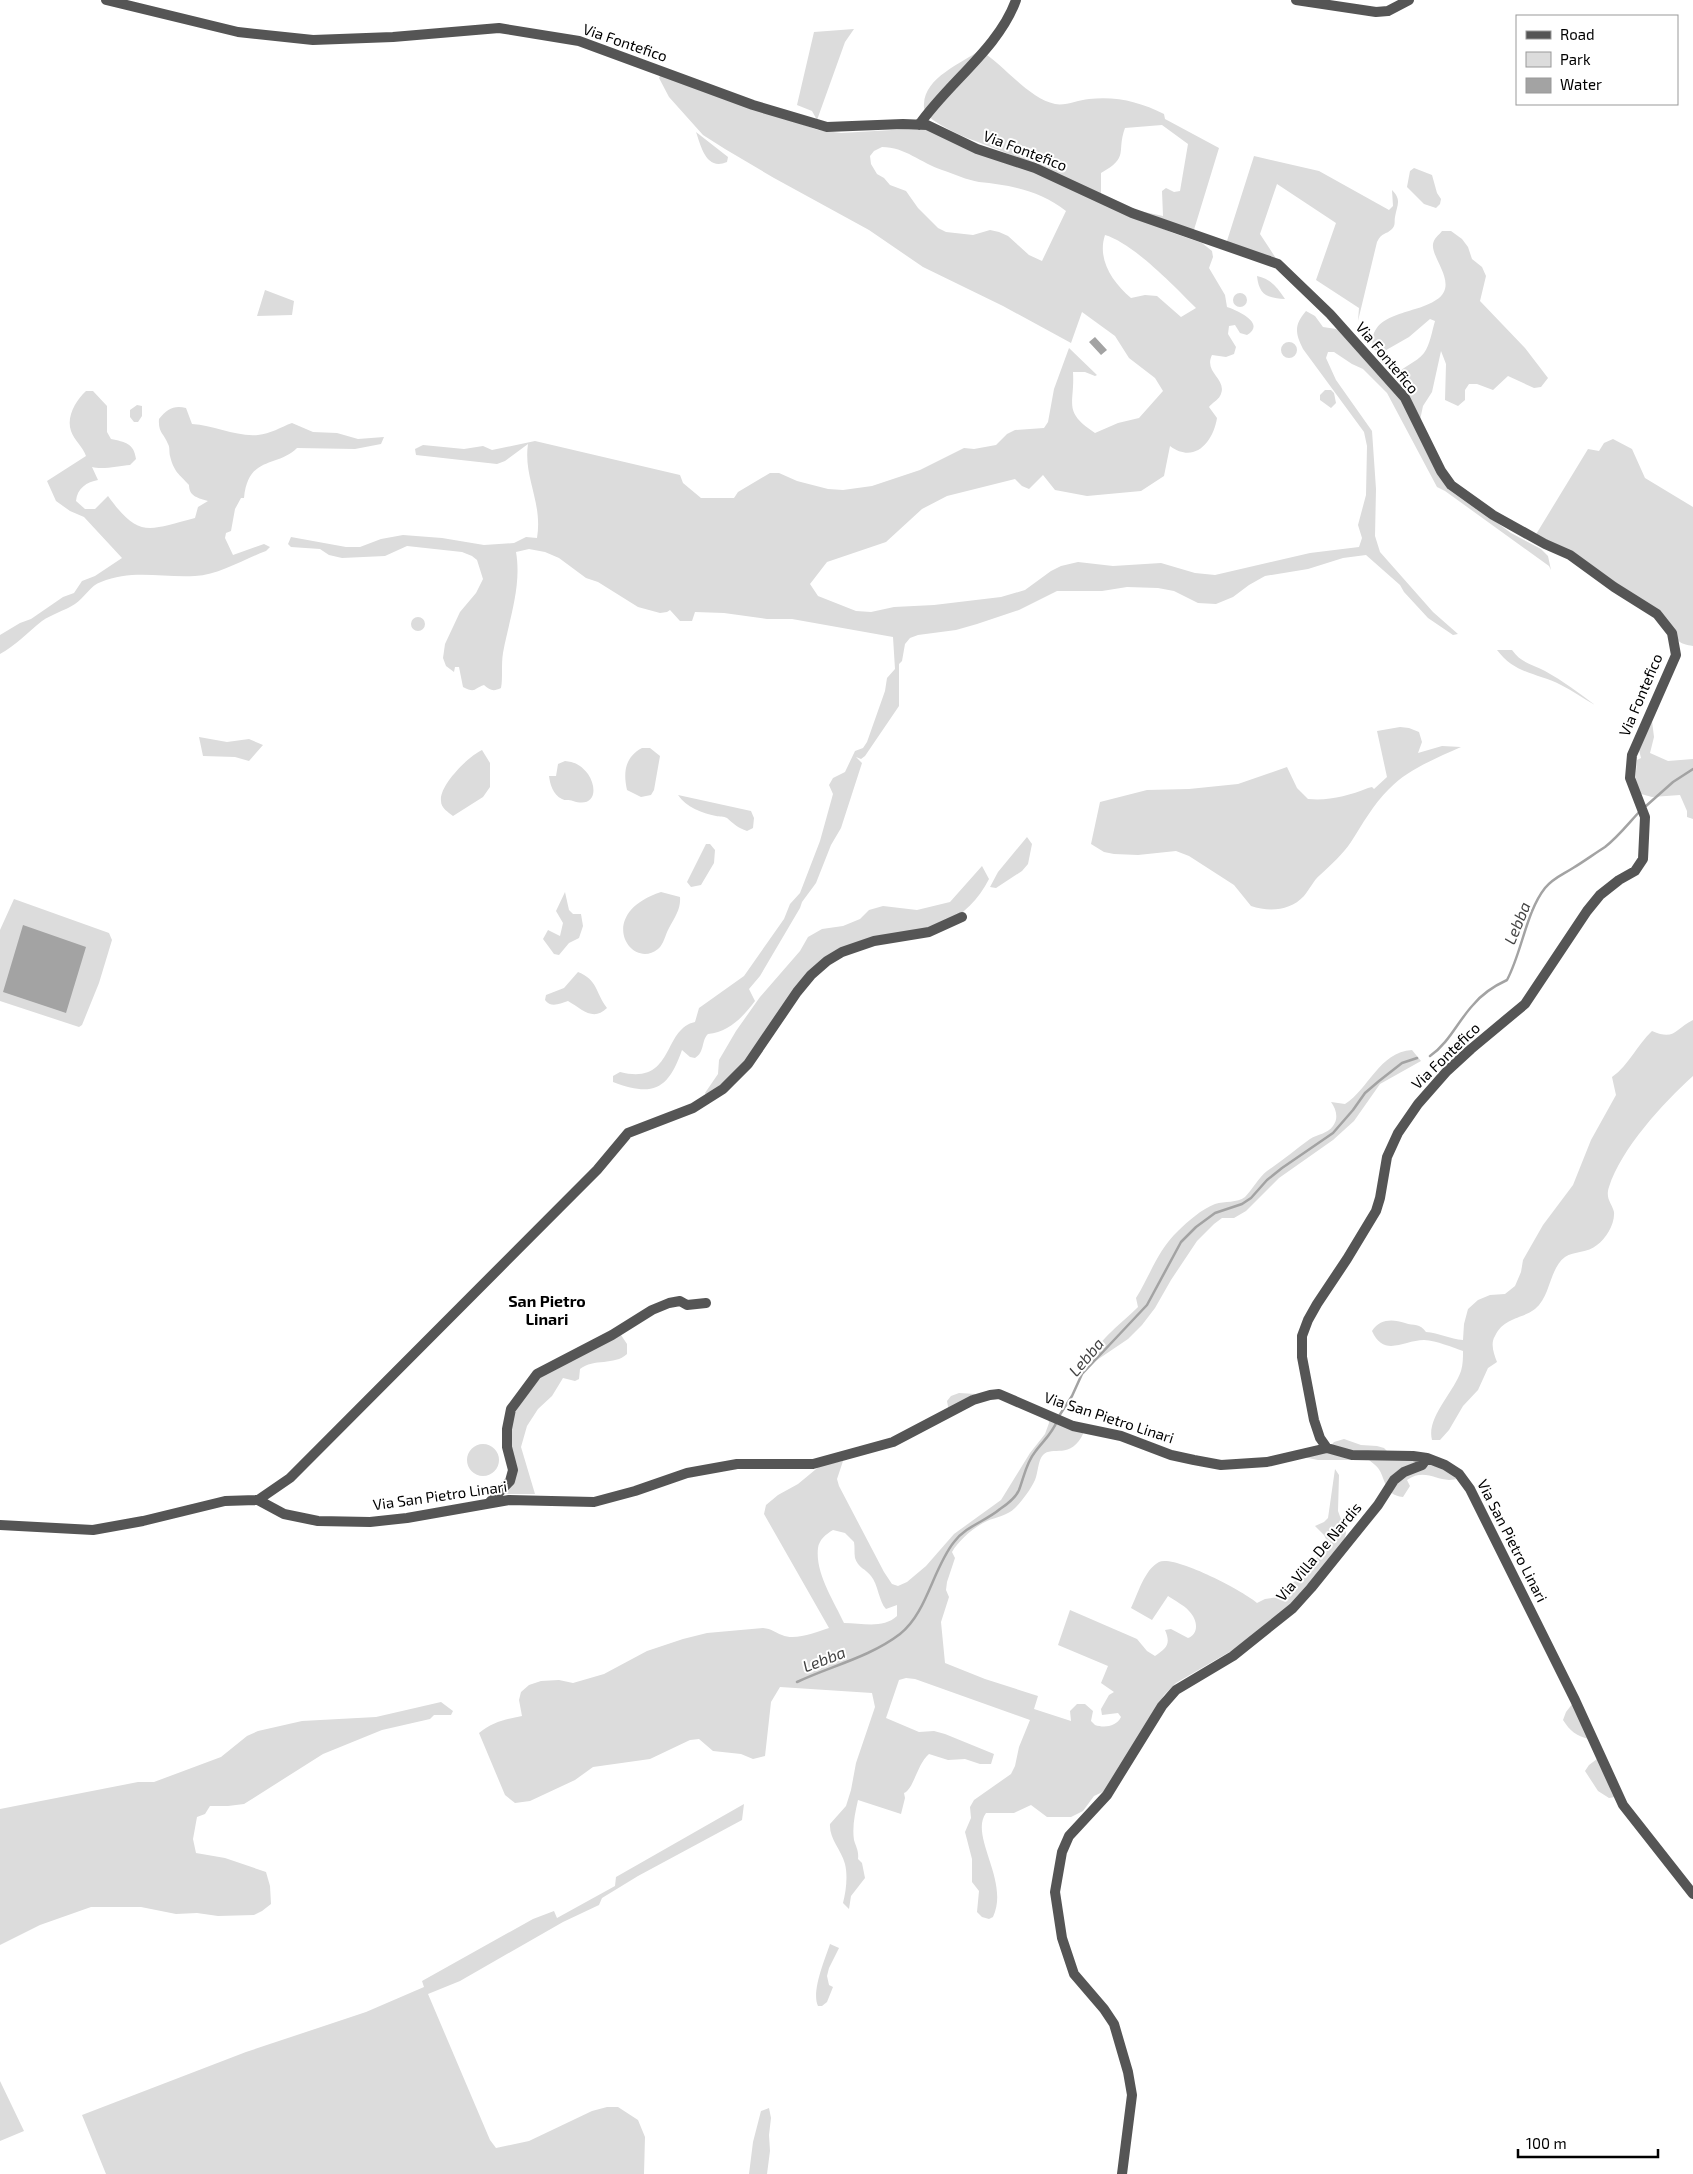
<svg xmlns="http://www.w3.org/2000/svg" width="1693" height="2174" viewBox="0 0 1693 2174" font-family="'Exo 2',sans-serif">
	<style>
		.green { fill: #dcdcdc; fill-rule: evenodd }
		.water { fill: #a3a3a3 }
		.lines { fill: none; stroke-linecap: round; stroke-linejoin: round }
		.stream { stroke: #a3a3a3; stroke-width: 2.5 }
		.minor { stroke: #555; stroke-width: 10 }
		.labels { text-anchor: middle; stroke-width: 4; stroke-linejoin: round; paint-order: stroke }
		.street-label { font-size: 15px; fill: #000; stroke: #fff }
		.water-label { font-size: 16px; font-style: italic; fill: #444; stroke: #fff }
		.neighbourhood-label { font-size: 16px; font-weight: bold; fill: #000; stroke: #fff }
	</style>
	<rect width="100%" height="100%" fill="#fff"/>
	<path class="green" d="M854,29l-9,13 -28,78 -5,-9 -15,-6 17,-73z
		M980,50c24,15 49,49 75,54 11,2 23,-4 34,-5 28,-3 51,3 75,15l1,5 54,29 -26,85 -58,-23 28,6 -1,-25 4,-3 8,4 6,-1 8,-47 -26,-19 -37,3c-9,24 5,29 -24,45v23c-32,-15 -63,-30 -95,-43 -24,-10 -52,-18 -73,-33 -5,-4 -10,-9 -9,-16 1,-27 37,-40 56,-54z
		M661,74l157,56 23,3 85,-5 115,45 60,30 72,30 29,10 10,8 1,6 -4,11 16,27 2,12c9,3 40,16 20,28l-7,-2 -5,-8 -6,1 -1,8 8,13 -2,7 -8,3 -14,-2c-9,18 17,24 8,41 -2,4 -8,7 -11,11l8,11c-4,25 -23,46 -47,28l-6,30 -23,15 -54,5 -32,-6 -12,-15 -14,14 -7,-3 -7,-7 -68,17 -25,13 -36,33 -59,20 -17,22 8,12 38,15 15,1 23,-5 40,-2 67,-8 24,-7 26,-19 10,-5 17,-4 35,4 48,-3 34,10 20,2 95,-22 49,-6 3,-9 -4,-13 8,-30 1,-49 -3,-14 -61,-83c-8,-16 -9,-24 3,-38l9,5 8,11 13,2 13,9 51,57 54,96 57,42 30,16 7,7 3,14 -2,-4 -104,-75 -8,-4 -50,-94 -24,-24 -11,-5 -18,-12h-6l-2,6 10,22 36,51 4,58 -1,47 5,16 53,60 25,22 -5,1 -25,-17 -24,-26 -4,-7 -34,-30 -23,3 -35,11 -43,7 -16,9 -16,12 -17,7 -18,-1 -24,-12 -16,-3 -31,-1 -25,4h-45l-38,19 -42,14 -21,6 -38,5 -8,3 -5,6 -3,17 -3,3v42l-34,50 -4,3 -5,-2 6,6 -21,65 -10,17 -15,38 -14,19 -2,6 -40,68 -11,13 6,12c-12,16 -26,31 -47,33 -7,7 -3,18 -13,24l-5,-1 -8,-7c-14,40 -29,47 -69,32v-6l7,-4c55,14 42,-43 75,-50l4,-14 45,-32 40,-57 6,-15 10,-11 20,-52 13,-47 -4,-9 4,-7 12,-6 10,-21 8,-3 4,-6 18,-51 2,-13 8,-9 -2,-32 -101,-18h-25l-43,-6 -29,-1 -3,9h-12l-10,-11 -3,2 -7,1 -22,-6 -40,-25 -12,-4 -27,-20 -14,-6 -16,-3 -13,3c6,34 -7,68 -13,101 -2,12 0,24 -2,35 -8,4 -11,2 -17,-3 -10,3 -8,9 -21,2l-4,-20h-4l-1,5 -8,-6 -3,-8 2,-14 15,-32 16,-19 7,-14 -6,-19 -5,-4 -10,-4 -55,-6 -22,10 -43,2 -13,-3 -9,-6 -29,-2 -3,-3 3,-7 55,10h14l21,-8 22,-4 39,3 42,7 30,-2 12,-6 11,1c6,-36 -14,-61 -9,-94l-23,17 -8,3 -81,-9 -1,-6 8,-4 41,4 19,-3 9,4 43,-9 145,34 3,8 18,15h33l4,-6 32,-19h9l18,8 31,8 15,1 29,-4 48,-16 44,-22 10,1 22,-4 11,-11 8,-4 29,-2 4,-6 6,-33 15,-41 28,27 -2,1 -10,-4h-12c2,33 -11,39 22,61l23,-10 21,-5 24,-27 -8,-13 -26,-20 -14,-22 -33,-24 -11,31 -68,-37 -80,-39 -54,-37 -95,-52 -49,-29 -22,-14 -34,-38 -10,-19zM882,147c23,0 39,16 60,23 12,4 25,10 37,12 32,3 62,9 87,29l-24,50 -13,-6 -21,-19 -9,-4 -9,-2 -17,5 -27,-3 -8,-4 -20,-20 -12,-17 -16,-6 -6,-7 -7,-4 -6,-10 -1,-8 4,-5zM1105,235c28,8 70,52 91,73l-15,9 -24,-21 -12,-1 -14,3c-19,-16 -34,-39 -26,-63z
		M696,132l32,25 -1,5c-21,9 -26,-16 -31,-30z
		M1254,156l65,15 70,39 4,-4 -1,-16c10,10 5,15 3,27 -1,4 1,8 -3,12 -6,6 -10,3 -15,13l-19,79 1,-13 -43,-28 20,-57 -59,-39 -17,50 17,26 -51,-16z
		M1414,168l18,7 5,18 4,6 -1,5 -4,4 -12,-4 -17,-17 3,-16z
		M1442,231h9l11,8 6,8 4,12 10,8 4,9 -6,25 45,47 23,30 -7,9 -7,1 -26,-12 -15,14 -16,-6h-8l-4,6v10l-7,6 -13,-6 1,-36 -5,-13 -9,41 -9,14 -3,14 -25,-44c8,-10 21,-13 29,-23 6,-8 8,-22 11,-32l-5,-2 -21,18 -28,16 -8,-4c-6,-38 42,-34 63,-49 24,-15 -5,-41 -3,-56 1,-6 6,-9 9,-13z
		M1257,276c14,3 20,11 28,23 -18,-1 -26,-4 -28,-23z
		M265,290l29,11 -2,14 -35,1z
		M1233 300a7 7 0 1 1 14 0a7 7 0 1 1-14 0Z
		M1281 350a8 8 0 1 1 16 0a8 8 0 1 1-16 0Z
		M1325,390h6l3,3 2,10 -5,5 -11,-8v-5z
		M86,391h7l14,15v26l4,7c14,3 23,4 25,20l-6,6c-11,1 -28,5 -38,2l6,13c-11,2 -21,8 -22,21l9,8h10l13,-13c31,43 40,34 87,22l3,-11 10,-6c-9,-3 -19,-4 -19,-16 -10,-11 -15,-13 -19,-29 -1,-4 0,-9 -2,-12 -4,-11 -10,-11 -9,-25 8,-10 15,-14 27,-11l6,16c22,1 44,13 66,11 12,-1 23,-8 34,-12l21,9 24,1 21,6 26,-2 -3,7 -26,5 -58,-1c-20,20 -49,7 -53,50h-3l-6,11 -4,22 -5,2 -1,5 8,17 31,-11 6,3 -4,4c-22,8 -47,24 -71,25 -32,2 -63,-7 -94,6 -10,3 -17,16 -26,22 -11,7 -23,10 -33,17 -14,11 -27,25 -42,33v-19l20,-12 11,-4 32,-22 11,-4 8,-12 13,-5 27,-18 -38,-41 -14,-6 -14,-10 -9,-20 39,-25c-3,-9 -12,-16 -15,-25 -5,-14 5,-31 15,-40z
		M137,405l5,1v10l-4,6h-4l-4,-5v-7z
		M1613,439l19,10 13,29 48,29v139c-13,-2 -16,-4 -20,-17l-138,-93 53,-87 11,2 5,-8z
		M411 624a7 7 0 1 1 14 0a7 7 0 1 1-14 0Z
		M1497,650h15c9,13 20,14 33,21 18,10 34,22 50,34 -11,-6 -22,-14 -34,-20 -24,-12 -46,-11 -64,-35z
		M1652,721l2,16 -4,16 18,8 25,-2v60l-6,-2v-6l-7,-16 -28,2 -11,-3 -6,-10 2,-24 4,-2 -2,-8z
		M1400,727l9,1 10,4 3,10 -4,11 24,-7 19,1c-24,11 -53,22 -72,42 -16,16 -26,34 -38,53 -8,12 -20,23 -31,33 -7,6 -10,14 -16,21 -14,15 -35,16 -53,10l-17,-21 -45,-29 -13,-5 -38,4 -24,-1 -10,-2 -13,-8 9,-42 47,-12 42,-1 49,-5 49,-17 10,21 11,11c21,2 40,-3 60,-11l4,-1 2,2 13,-12 -10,-46z
		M199,737l28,5 22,-3 14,6 -14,16 -14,-4 -32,-1z
		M642,748h8l10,8 -6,34 -3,5 -10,2 -14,-7c-4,-18 -2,-33 15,-42z
		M482,750l8,13v24l-7,10 -30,19c-5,-4 -12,-8 -12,-15 -2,-16 28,-45 41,-51z
		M565,761c10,1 16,4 23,13 10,15 7,34 -15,27 -4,-2 -8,0 -11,-2 -9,-4 -12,-15 -13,-23h7l2,-12z
		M678,795l73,16 3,7 -1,10 -6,3c-9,-3 -13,-7 -20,-13 -3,-2 -8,-1 -11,-2 -14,-3 -30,-9 -38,-21z
		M1027,837l5,7 -4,20 -6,7 -26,17 -6,-1 8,-15z
		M706,844h4l5,6 -1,13 -13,22 -10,2 -4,-5z
		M982,866l7,13c-10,20 -26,36 -46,46l-117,35 -78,103 -42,33 -1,-3 13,-19 1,-14 17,-29 24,-34 40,-46 8,-14 14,-8 21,-3 17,-7 9,-9 14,-4 34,4 33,-8z
		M565,892l4,18 4,4h8l2,12 -4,12 -10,5 -10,12 -5,-1 -11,-15 5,-9 12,6 3,-13 -7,-12z
		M661,892l19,5c1,12 -5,20 -11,31 -4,7 -5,16 -11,21 -27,22 -64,-35 3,-57z
		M14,899l95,34 3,7 -13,43 -17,42 -3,2 -79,-26v-71z
		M578,972c20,8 17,20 29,36 -14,14 -25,1 -39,-7 -9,3 -17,7 -23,-1l1,-5 18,-7z
		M1693,1020v56c-30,27 -72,73 -84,111 -4,12 3,16 5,25 1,12 -8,27 -17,33 -9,8 -23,6 -32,12 -16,12 -14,39 -30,52 -13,10 -31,8 -40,27 -5,8 -1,18 2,26l-9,6 -10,22 -15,16 -14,24 -9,10h-8c-6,-22 22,-48 29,-69 2,-7 2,-13 2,-20 -11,-4 -26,-10 -39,-11 -20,0 -40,18 -52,-9 8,-12 20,-12 33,-8 9,3 15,0 21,9 13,1 24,7 37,8l1,-16 4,-15 10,-9 12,-5 15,-1 10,-8 6,-14 2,-12 20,-35 30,-40 18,-45 25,-45 -4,-18c17,-12 25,-32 40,-46 23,10 23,-2 41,-11z
		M1412,1050l9,11 -41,23 -26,37 -21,19 -54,38 -33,33 -12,7h-12l-8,6 -17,17 -26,39 -16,28 -13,17 -14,14 -34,23 -3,-3c9,-21 31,-36 47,-52l-2,-9c15,-24 21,-47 42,-67 10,-10 24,-22 37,-27 10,-3 22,-1 30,-7 8,-8 13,-19 22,-26 15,-10 29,-22 43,-32 8,-5 17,-5 23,-13 6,-8 3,-17 -2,-24l14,2c24,-15 34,-52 67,-54z
		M619,1332l8,12v10c-13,12 -33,4 -47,15l-1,10 -4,2 -12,-3 -11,18 -14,13 -11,17 -6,21 14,47h-32l10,-14 -3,-49 3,-22 28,-32z
		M959,1393l17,1 -27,18 -2,-11 4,-5z
		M1048,1417l36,15c-13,29 -32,13 -41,23 -5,5 -5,18 -8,25 -4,9 -13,21 -20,28 -8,8 -19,9 -28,13 -13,6 -28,19 -35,31l3,6 -8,24 -1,8 3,7 -8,25 4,41 40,16 53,17 -4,13 37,12 -1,-10 7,-7h8l8,7 -2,10 4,4c9,3 21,2 26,-8l-3,-4 -16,2 -1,-6 8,-14 5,-3 -13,-9 7,-17 -50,-21 12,-35 67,29 10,12 8,5c12,-8 16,-12 10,-26l6,-1 17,9c12,-5 9,-19 1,-27 -5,-6 -14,-10 -21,-15l-16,24 -21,-12c7,-14 13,-38 28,-46 16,-7 84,29 98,41l8,-4 13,-2 11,-13 11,-5 28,-36 -4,-8 -9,-9 9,-4 4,-4 7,-49 4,6 -1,36 8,22 -2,8 -45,56 -28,24 -40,30 -55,32 -12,12 -57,95 -13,6 -11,15 -12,6h-24l-16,-12 -17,8h-28c-17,23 24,68 7,104l-4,2 -7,-2 -5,-5 2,-21 -7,-9v-23l-7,-27 6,-14 -1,-11 4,-7 37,-26 4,-8 4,-19 11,-27 -115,-41 -9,-1 -7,2 -13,38 33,14 15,-1 11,3 49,20 -3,10h-11l-15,-5 -17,1 -19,-6c-12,10 -15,35 -25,39l1,5 -4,16 -43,-14c-3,13 -6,27 -4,40 2,7 5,11 4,19l4,4 3,15 -14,18 -2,13 -6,-6c3,-12 5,-27 2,-39 -4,-15 -16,-25 -15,-40l16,-18 5,-16 5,-27 19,-56 -3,-14 -92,-6 -9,15 -6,54 -12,3 -12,-5 -28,-3 -14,-12 -9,1 -40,19 -57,8 -18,13 -45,21 -15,2 -10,-8 -26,-62c13,-11 27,-14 43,-17l-3,-16 2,-8 8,-7 12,-4 18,-1 14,3 31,-9 43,-23 36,-12 24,-6 56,-5c9,1 11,4 19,7 13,6 34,-3 47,-7l-65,-114 2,-9 12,-10 20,-11 23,-19 22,-4 -6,18 2,7 45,86 8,12 6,2 9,-4 19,-16 28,-32 47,-34 29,-47 15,-19 4,-11zM833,1530l12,3 9,9c1,5 0,11 1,16 3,10 11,11 16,18 7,8 8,26 15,33l11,-4v11c-14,13 -34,7 -53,7 -10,-22 -29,-50 -26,-75 1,-8 8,-14 15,-18z
		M1344,1439l17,6 16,1 7,2 5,5 35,6 35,19c-20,8 -31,-12 -52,2l3,6 -7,11c-20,-2 -17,-19 -25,-29 -2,-3 -6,-5 -9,-8h-51l-15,-3 24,-7 7,-8z
		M467 1460a16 16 0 1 1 32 0a16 16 0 1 1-32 0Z
		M441,1702l12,9 -2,4h-17l-4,4 -48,11 -59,24 -79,50 -16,2h-18l-5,8 -8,3 -4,22 3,14 29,5 41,14 4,14 1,18 -9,7 -8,4 -36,1 -21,-3 -21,1 -35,-7h-50l-51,18 -40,20v-136l138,-27h16l67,-25 26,-21 11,-5 44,-10 74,-4z
		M1573,1703l16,36c-13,-3 -19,-8 -26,-19l3,-8z
		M1597,1759l18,38 -6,1 -11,-7 -13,-20 4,-6z
		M744,1804l-2,16 -104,56 -36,22 -3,7 -36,17 -103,59 -32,13 62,146 6,8 33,-7 63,-30 15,-4h11l20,13 7,17 -1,37h-538l-24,-59 164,-63 120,-40 58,-25 -2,-6 111,-62 21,-8 3,7 58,-32 1,-9z
		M830,1944l9,4 -10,20 -2,8 2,9 4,2 -6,15 -5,4h-4c-7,-14 7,-47 12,-62z
		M0,2081l24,50 -24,10z
		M769,2108l2,10 -2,17 1,16 -3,23h-18l4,-32 8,-31z"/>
	<path class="water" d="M1095,337l12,13 -6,5 -12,-13z
		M23,925l63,22 -20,66 -63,-21z"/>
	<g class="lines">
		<path class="stream" d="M1646,806l27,-24 20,-13
			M1430,1056c19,-13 28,-35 43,-51 9,-11 21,-19 34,-25 15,-28 19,-68 38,-92 8,-10 17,-13 28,-20 10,-6 21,-14 32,-21 13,-10 23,-23 35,-36
			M1059,1416l13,-20 10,-22 65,-69 34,-63 15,-15 19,-14 27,-9 9,-6 16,-18 15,-12 51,-35 20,-23 12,-17 14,-12 23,-18 15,-5
			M797,1682c34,-16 73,-25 103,-48 27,-21 33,-66 54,-92 12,-16 32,-21 46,-33 6,-4 16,-12 19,-19 5,-13 7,-27 16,-38 8,-11 17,-18 22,-31"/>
		<path class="minor" d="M106,0l132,32 75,8 80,-3 106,-9 80,13 174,64 74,22 76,-3 24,1 50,24 58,19 97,45 146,51 52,50 75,84 36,73 10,14 42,30 52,29 25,11 44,32 43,27 15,19 4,22 -44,100 -2,23 15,39 -2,42 -8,12 -16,9 -19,15 -13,16 -62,93 -54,45 -24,22 -29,33 -20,29 -11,24 -7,41 -4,13 -29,48 -30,45 -9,16 -6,16v21l12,63 6,18 7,10
			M1296,0l80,12 12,-1 21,-11
			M919,125c29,-42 80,-77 97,-125
			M258,1500l32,-22 307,-308 31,-37 65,-25 30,-19 25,-25 49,-72 14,-17 16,-14 15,-9 32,-11 55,-9 33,-15
			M489,1503l21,-22 3,-11 -6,-23v-18l4,-20 26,-35 75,-39 40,-25 17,-7 11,-2 7,4 19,-2
			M0,1525l93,5 50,-9 82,-20 33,-1 26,14 34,7 52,1 37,-4 102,-18 85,2 41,-11 52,-18 50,-9h76l80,-22 80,-42 17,-5 9,-1 74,32 48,10 50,19 23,5 27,5 46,-3 60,-14 25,7 61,1 14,2 18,7 14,9 11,15 105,211 48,105 70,89
			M1122,2174l10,-79 -4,-23 -14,-48 -10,-15 -30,-35 -12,-36 -7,-46 7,-40 7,-16 38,-41 55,-89 14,-16 57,-34 60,-48 18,-20 67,-83 16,-25 10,-8 18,-7 5,-7"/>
	</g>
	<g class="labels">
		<g class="street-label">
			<text transform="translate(625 43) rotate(19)" y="5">Via Fontefico</text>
			<text transform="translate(1025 151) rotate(21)" y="5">Via Fontefico</text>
			<text transform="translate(1387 358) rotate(50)" y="5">Via Fontefico</text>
			<text transform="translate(1641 695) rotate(-67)" y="5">Via Fontefico</text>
			<text transform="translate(1446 1056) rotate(-44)" y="5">Via Fontefico</text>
			<text transform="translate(1109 1418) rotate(18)" y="5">Via San Pietro Linari</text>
			<text transform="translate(440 1496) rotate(-8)" y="5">Via San Pietro Linari</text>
			<text transform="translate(1512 1541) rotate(63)" y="5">Via San Pietro Linari</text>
			<text transform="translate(1319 1552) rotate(-50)" y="5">Via Villa De Nardis</text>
		</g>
		<g class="water-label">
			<text transform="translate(1517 923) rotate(-68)" y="6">Lebba</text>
			<text transform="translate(1086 1357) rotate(-50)" y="6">Lebba</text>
			<text transform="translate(824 1659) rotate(-21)" y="6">Lebba</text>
		</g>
		<g class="neighbourhood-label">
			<text x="547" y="1307">San Pietro<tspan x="547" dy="18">Linari</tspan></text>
		</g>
	</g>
	<rect x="1516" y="15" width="162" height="90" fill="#ffffff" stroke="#999999"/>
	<rect x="1526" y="31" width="25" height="8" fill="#555555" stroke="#999999"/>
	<text x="1560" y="40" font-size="15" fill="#000000">Road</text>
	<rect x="1526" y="52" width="25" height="15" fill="#dcdcdc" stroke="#999999"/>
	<text x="1560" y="65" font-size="15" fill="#000000">Park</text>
	<rect x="1526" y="78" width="25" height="15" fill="#a3a3a3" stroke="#999999"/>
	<text x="1560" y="90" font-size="15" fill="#000000">Water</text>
	<path d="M1518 2149v8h140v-8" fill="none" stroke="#000000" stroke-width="2.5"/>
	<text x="1526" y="2149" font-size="15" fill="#000000" stroke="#ffffff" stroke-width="4" paint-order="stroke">100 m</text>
</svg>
